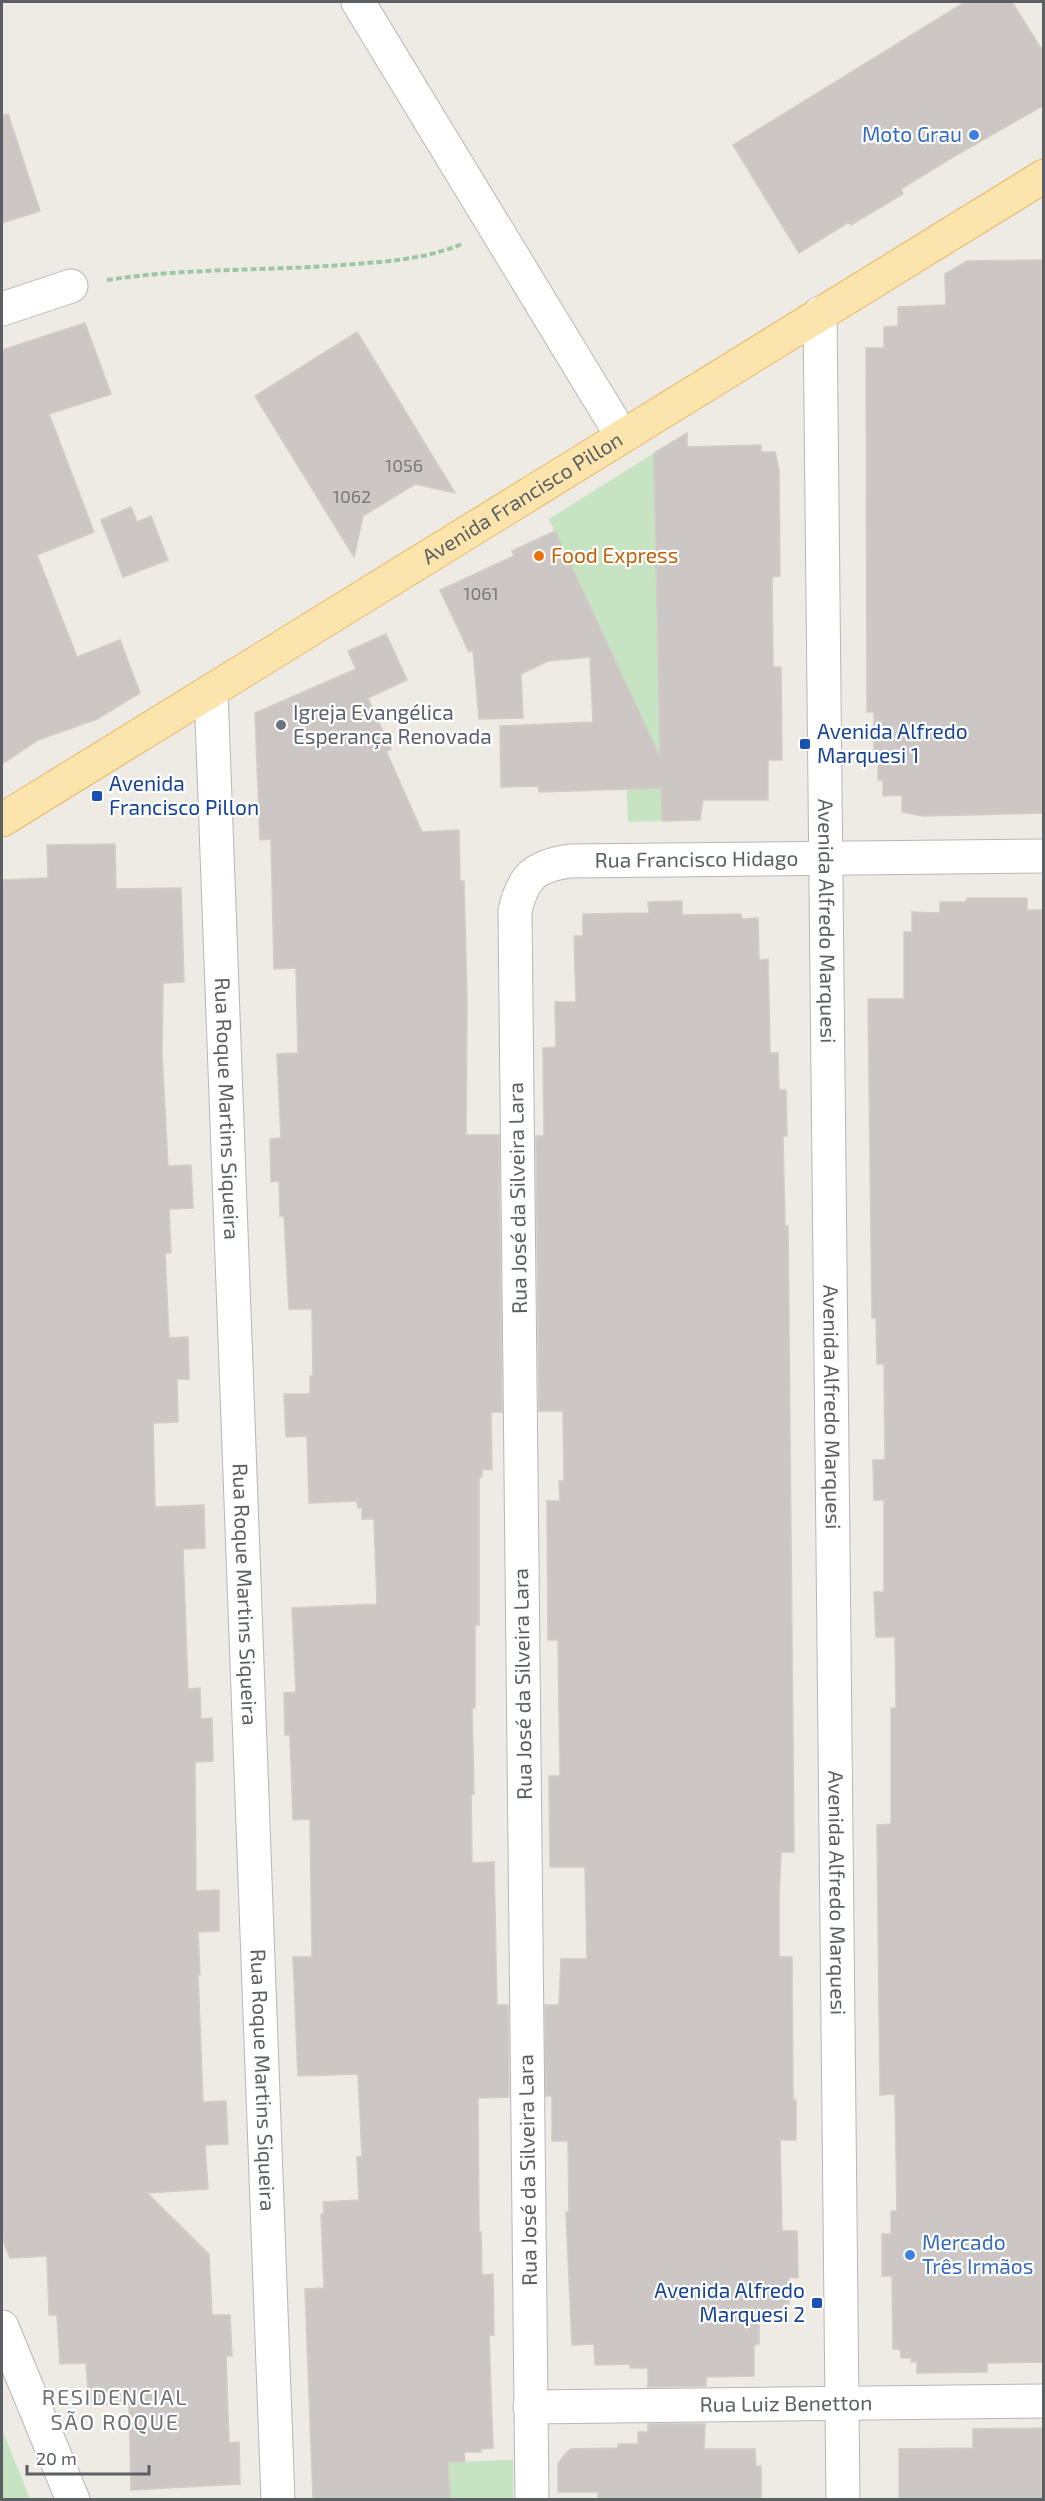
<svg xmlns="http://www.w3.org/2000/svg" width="1045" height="2501" viewBox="0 0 1045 2501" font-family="'Exo 2',sans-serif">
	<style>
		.green { fill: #c6e4c2 }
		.building { fill: #ccc7c4; stroke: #d2ccc3; stroke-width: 1.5 }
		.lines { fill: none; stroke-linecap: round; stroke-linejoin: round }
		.minor-casing { stroke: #b5b7bb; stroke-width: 35 }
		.major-casing { stroke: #eab461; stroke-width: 35 }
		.path { stroke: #9dc7a4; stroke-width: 4; stroke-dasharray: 6 3; stroke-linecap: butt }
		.minor { stroke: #fff; stroke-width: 33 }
		.major { stroke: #fbe5ad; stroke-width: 33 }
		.shop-dot { fill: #3f7fe0; stroke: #fff; stroke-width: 2 }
		.food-dot { fill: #e8710a; stroke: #fff; stroke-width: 2 }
		.worship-dot { fill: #6b7280; stroke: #fff; stroke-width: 2 }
		.transit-dot { fill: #1a4fb4; stroke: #fff; stroke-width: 2 }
		.labels { text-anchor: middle; stroke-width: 4.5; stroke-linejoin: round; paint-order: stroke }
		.number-label { font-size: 18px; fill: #787a7c }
		.shop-label { font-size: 21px; fill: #366cbe; stroke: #fff; text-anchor: end }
		.street-label { font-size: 21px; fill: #5c6064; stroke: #fff }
		.food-label { font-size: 21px; fill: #c56008; stroke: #fff; text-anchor: start }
		.worship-label { font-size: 21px; fill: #5b616d; stroke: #fff; text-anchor: start }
		.transit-label { font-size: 21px; fill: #164399; stroke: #fff; text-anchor: start }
		.neighbourhood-label { font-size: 22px; letter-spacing: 1.5px; fill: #6d7376; stroke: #fff }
	</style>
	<rect width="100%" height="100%" fill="#eeebe4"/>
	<path class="green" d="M654,453l8,368 -34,1 -5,-145 -74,-158z
		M2,2429l28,70h-28z
		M513,2460v39h-63l-2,-37z"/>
	<path class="building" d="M965,2h47l32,51v52l-91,52 -52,32 2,5 -52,31 -2,-3 -50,31 -66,-108z
		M8,114l32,97 -38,12v-108z
		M1044,260v553l-121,3 -21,-4v-17l-19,1v-16h-5v-22h-4v-46h-7l-1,-364h18v-21l14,-1v-19l48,-2 -1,-31 22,-13z
		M85,323l26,71 -62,20 45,118 -57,23 40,102 43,-17 20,53 -43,26 -59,21 -36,24v-414z
		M357,332l98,161 -40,-9 -52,32 -9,41 -99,-161z
		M687,433v14l74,-2v7h14l4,18 1,106 -8,1 1,90h8l1,93h-14v40h-65l-3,20 -38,1 -1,-33 -122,4 -1,-6 -37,1 -1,-61 93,-4 -3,-65 -42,4 -27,13 2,44 -44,1 -6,-69 -4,2 -29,-62 74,-34 -2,-5 43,-20 105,226 -6,-304z
		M131,507l6,15 14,-6 17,44 -45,17 -22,-57z
		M386,634l21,46 -39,18 23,51 -5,2 36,81 37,-2 1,51h4l3,120 -1,134h33l3,277h-11l1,58 -10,-1v8h-3v148h-4v83h-3l2,86h-3l1,69 22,-1 3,143h11l1,92 -31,1 1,134h2l1,43 11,-1 1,61h-5l4,113 -12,1v3h-17l1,10h-17l2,37h-137l-8,-210 19,-1 -3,-74h3l-1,-12 36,-2 -2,-43h5l-4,-83 -60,2 -5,-119h19l-2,-138 -17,1 -3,-85h-5l-1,-42 12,-1 -4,-84 85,-4 -3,-85h-12v-12l-4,1 -1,-7 -48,2 -2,-67 -21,1 -2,-43h26v-18h3l-1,-67h-23l-5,-93h-4l-1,-35 -8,1 -1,-43 11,-1 -4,-84 21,-1 -2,-85 -22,1 -3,-130 -11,1 -5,-127 101,-44 -8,-18z
		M115,844l1,45 65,-1 3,94 -21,1 -1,71 6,112 23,-1 2,43 -24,1 2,44h-6l4,85 19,-1 1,42h-12l1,43 -25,1 2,84 49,-2 1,43 -22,1 5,140 12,-1 1,31 11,-1 1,43 -18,1 1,129 23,-1v41l-21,1 2,43h-2l5,127 23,-1 2,43 -23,1 3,44 -61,4 62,61 3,61h18l2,41h-6l3,87 10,-1 1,42 -109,6 -2,-87 -40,2 -3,-42 -26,1 -3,-49h-8l-2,-59 -37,2 -8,-20v-1358l46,-2 -1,-33z
		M967,898h60v12h17v1452l-57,1v9l-70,1v-11h-6l1,-4h-11l-1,-9h-7l-1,-73h-10v-42h9v-23h6l-2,-117 -15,1 -3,-270 14,-1v-116h5l-1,-71h-19l-2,-45h10v-92h-10l-1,-40h12l-1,-96h-7l-1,-46h-4l-4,-319h36v-67h8v-20l28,1v-11h26z
		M682,901v14l59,-1 1,5 16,-1 1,42 9,-1 2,94h8l1,37h7l1,46h-4l2,90h3l6,626h-13l-2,47v58h13l1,143h3v40h-16l2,91h15l1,47 -9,-1v27h-5v17l-25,1v22l-5,1v31l-48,1v9l-58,1v-19h-18v-4l-35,1 -1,-21 -22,1 -6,-133h3l-1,-71h-16v-45h-6l-1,-91h14l2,-46h26l-2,-92h-35l-1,-91h11l-2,-136h-10l-1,-139h13l-1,-20h5l-1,-70h-24l-3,-275h8l-1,-88 13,-1 -1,-45h21l-2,-66h9v-22l66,-1 -1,-11z
		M648,2424h57l-1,25h51l1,17h5v33h-163v-7h-40v-28l7,-10 6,-5 47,-1v-4h20v-12h10z
		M1044,2428v71h-145v-50l74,-1v-19z"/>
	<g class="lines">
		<defs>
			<g id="minor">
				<path d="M358,2l264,434"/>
				<path d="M2,309l69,-23"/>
				<path id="s1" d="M820,313l23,2187"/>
				<path id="s2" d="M211,691l67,1809"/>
				<path d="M2,2327l71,173"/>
				<path id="s3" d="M530,2407l514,-6"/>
				<path id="s4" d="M532,2500l-17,-1589c8,-35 20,-45 55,-50l474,-5"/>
			</g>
			<g id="major">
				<path id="s5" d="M2,820l1042,-644"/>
			</g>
		</defs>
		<use href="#minor" class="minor-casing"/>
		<use href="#major" class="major-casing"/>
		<path class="path" d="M107,280c77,-12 156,-9 234,-15 41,-3 82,-5 121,-21"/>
		<use href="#minor" class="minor"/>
		<use href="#major" class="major"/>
	</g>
	<g class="shop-dot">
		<circle cx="974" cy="135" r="6"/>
		<circle cx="910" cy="2255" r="6"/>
	</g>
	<circle class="food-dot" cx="539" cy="556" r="6"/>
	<circle class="worship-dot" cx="281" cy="725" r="6"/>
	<g class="transit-dot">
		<rect x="799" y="738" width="12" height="12" rx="3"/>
		<rect x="91" y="790" width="12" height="12" rx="3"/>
		<rect x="811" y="2297" width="12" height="12" rx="3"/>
	</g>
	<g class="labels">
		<g class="number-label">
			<text x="404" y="472">1056</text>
			<text x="352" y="503">1062</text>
			<text x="481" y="600">1061</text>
		</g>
		<g class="shop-label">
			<text x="962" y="142">Moto Grau</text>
			<text x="922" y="2250" text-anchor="start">Mercado<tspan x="922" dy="24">Três Irmãos</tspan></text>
		</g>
		<g class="street-label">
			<text dy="7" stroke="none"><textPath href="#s5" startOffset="612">Avenida Francisco Pillon</textPath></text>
			<text dy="7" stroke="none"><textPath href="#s4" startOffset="1797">Rua Francisco Hidago</textPath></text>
			<text dy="7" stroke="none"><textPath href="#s1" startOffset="608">Avenida Alfredo Marquesi</textPath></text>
			<text dy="7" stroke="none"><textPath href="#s2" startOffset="418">Rua Roque Martins Siqueira</textPath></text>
			<text transform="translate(518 1198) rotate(-91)" y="7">Rua José da Silveira Lara</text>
			<text dy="7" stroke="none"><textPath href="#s1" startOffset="1094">Avenida Alfredo Marquesi</textPath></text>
			<text dy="7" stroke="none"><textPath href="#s2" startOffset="904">Rua Roque Martins Siqueira</textPath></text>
			<text transform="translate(523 1684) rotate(-91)" y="7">Rua José da Silveira Lara</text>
			<text dy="7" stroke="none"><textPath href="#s1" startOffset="1580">Avenida Alfredo Marquesi</textPath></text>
			<text dy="7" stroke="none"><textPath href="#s2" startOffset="1390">Rua Roque Martins Siqueira</textPath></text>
			<text transform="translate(528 2170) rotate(-91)" y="7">Rua José da Silveira Lara</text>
			<text dy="7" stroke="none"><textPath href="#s3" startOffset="256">Rua Luiz Benetton</textPath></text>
		</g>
		<g class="food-label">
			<text x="551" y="563">Food Express</text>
		</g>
		<g class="worship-label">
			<text x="293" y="720">Igreja Evangélica<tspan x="293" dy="24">Esperança Renovada</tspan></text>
		</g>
		<g class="transit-label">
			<text x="817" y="739">Avenida Alfredo<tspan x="817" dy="24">Marquesi 1</tspan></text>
			<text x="109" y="791">Avenida<tspan x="109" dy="24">Francisco Pillon</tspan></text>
			<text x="805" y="2298" text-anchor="end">Avenida Alfredo<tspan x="805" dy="24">Marquesi 2</tspan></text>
		</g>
		<g class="neighbourhood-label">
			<text x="115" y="2405">RESIDENCIAL<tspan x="115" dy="25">SÃO ROQUE</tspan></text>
		</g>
	</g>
	<rect width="1045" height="2501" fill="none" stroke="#5c6064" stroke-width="6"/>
	<path d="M27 2465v9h122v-9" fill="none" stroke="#5c6064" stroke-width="3"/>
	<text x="36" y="2465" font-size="18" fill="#5c6064" stroke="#ffffff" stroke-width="4.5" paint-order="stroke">20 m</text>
</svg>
